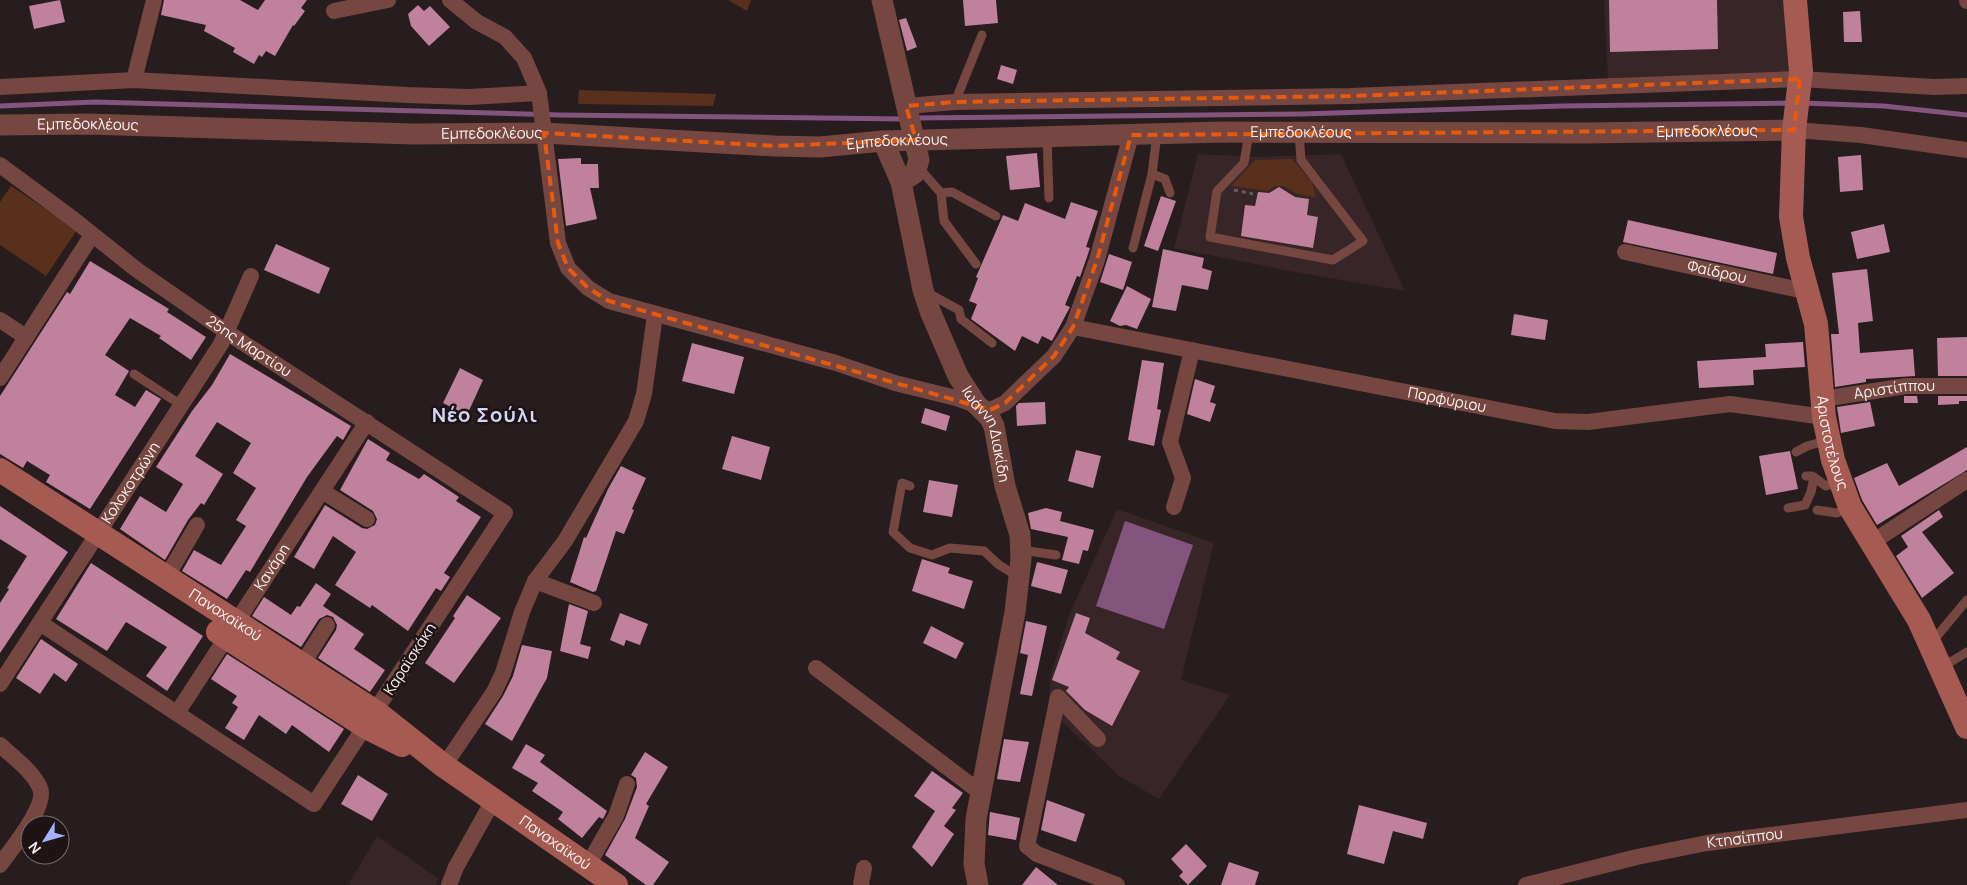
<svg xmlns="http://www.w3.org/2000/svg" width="1967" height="885" viewBox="0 0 1967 885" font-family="Manrope,sans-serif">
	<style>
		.built { fill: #372528 }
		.green { fill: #58301b }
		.water { fill: #83547d }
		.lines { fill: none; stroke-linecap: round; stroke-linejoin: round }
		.stream { stroke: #83547d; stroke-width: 5 }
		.building { fill: #c0819d }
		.path { stroke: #675d5e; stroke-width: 3; stroke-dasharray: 4 4; stroke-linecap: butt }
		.service { stroke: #754740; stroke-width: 9 }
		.minor { stroke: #754740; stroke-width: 16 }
		.tertiary { stroke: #754740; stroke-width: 21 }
		.secondary { stroke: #a55b51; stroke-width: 24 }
		.marked { fill: none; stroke: #e8590c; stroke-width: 4; stroke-dasharray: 10 6; stroke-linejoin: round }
		.labels { text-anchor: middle; stroke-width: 5; stroke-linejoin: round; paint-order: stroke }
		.street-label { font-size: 15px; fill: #fbf2f3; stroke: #1e1315 }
		.district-label { font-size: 20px; font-weight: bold; letter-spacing: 1px; fill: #d1d7f4; stroke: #1e1315 }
	</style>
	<rect width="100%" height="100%" fill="#271c1e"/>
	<path class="built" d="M1604,0h182l6,72 -184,7z
		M1198,154l60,3 83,-3 64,137 -116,-20 -115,-23z
		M1117,509l97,34 -33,137 49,15 -71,104 -40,-23 -71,-68 3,-34 18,-59z
		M377,836l61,42 -2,7h-88z"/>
	<path class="green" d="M728,0h23l-4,11z
		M579,90l137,4 -3,12 -135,-2z
		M1292,159l20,23 4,15 -19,-3 -13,-8h-9l-7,5 -37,-5 24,-26z
		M11,186l66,44 -31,46 -46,-31v-43z"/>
	<path class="water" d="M1125,521l68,24 -29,84 -68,-23z"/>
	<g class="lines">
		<path class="stream" d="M1802,103l82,3 83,9
			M0,106l95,-4 465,13 344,4
			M915,118l387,-4 260,-8 229,-3"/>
	</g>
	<path class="building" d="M60,0l5,22 -31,7 -5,-23z
		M164,0h76l18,10 7,-10h42l-6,8 4,3 -11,15 -1,-1 -18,31 -9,-5 -4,6 -3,-2 -5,9 -21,-12 2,-4 -31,-17 2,-6 -45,-10z
		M963,0h33l2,23 -33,3z
		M1609,0h108l1,49 -108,3z
		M418,5l6,6 6,-5 20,21 -21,19 -18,-20 -3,-12z
		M1860,11l2,31h-18l-1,-30z
		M906,18l11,29 -10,4 -8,-31z
		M1001,65l16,5 -4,14 -16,-5z
		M1037,153l3,34 -30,3 -4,-34z
		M1861,155l2,35 -23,2 -2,-35z
		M581,158v6h17l1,24h-9l7,31 -31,7 -8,-67z
		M1279,187l16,10 14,2 -2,16 11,2 -5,31 -72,-12 4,-31 10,1 3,-14 11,1z
		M1161,196l15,5 -18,50 -14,-5z
		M1071,202l27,9 -12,36 4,1 -3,9 -7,20 -3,-1 -12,29 5,2 -18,34 -10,-5 -4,8 -16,-8 -7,15 -44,-32 6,-15 -8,-3 9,-23 -2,-1 27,-62 15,6 7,-18 40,16z
		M1628,220l149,33 -4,21 -150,-32z
		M1884,224l6,28 -33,7 -6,-27z
		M276,244l54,24 -11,26 -55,-24z
		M1163,249l41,9 -2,10 10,3 -4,19 -26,-5 -6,26 -24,-4z
		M1109,254l23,8 -9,28 -23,-8z
		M90,261l79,48 -2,3 39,25 -15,23 -32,-22 2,-2 -31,-18 -25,37 24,16 -14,24 20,12 11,-17 15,9 -71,110 -44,-27 4,-7 -23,-14 -4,7 -23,-14v-58l67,-104 3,2z
		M1867,269l6,52 -15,2 2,30 53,-4 2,27 -49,3v3l-31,5 -4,-53h8l-7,-61z
		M1127,286l24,13 -14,30 -11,-4 -6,1 -10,-5z
		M1514,314l34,6 -3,20 -34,-5z
		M1967,337v39h-29l-1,-38z
		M1803,342l2,25 -52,3 1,15 -55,3 -2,-27 69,-4 -1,-13z
		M692,343l52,14 -10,37 -52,-13z
		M230,354l121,72 -8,14 -6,-4 -30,41 -57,95 -4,-2 -19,29 -45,-28 12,-21 27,15 25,-39 -10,-6 20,-32 -23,-15 18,-30 -34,-21 -22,34 28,18 -19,31 -3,-2 -13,17 -23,40 -45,-31 20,-33 26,16 17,-28 -27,-17 36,-56 20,-26z
		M1142,360l22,3 -7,46 4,1 -7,36 -26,-6z
		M460,368l23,12 -16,35 -24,-12z
		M1195,379l20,7 -5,16 6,2 -6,18 -23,-8z
		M1904,396h13l1,7h-14z
		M1938,396h29v5h-8v3l-21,1z
		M1045,402l1,22 -29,2 -1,-20 3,-3z
		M1870,402l5,24 -34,7 -4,-26z
		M925,408l25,8 -4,15 -25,-8z
		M732,436l38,11 -9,33 -39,-11z
		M368,439l22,14 -4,7 33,19 5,-5 35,23 -3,4 25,16 -37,56 6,4 -9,14 -5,-3 -28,43 -36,-26 -2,3 -35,-23 21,-33 -23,-16 -19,33 -20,-12 31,-52 37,23 5,1 8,-4 2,-6 -4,-8 -33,-21z
		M1967,447v23l-90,55 -15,-25 -8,-22 33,-15 12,23z
		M1076,450l25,6 -8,32 -25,-7z
		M1790,451l8,38 -32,6 -7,-39z
		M621,466l25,12 -14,31 2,1 -10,24 -8,-3 -20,60 -3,1 -23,-10 14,-45 2,1 22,-49z
		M929,480l29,5 -6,32 -29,-5z
		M0,506l68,46 -68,101v-50l9,-14 -2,-1 20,-32 -27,-17z
		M1046,508l16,4 -2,9 34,9 -6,21 -5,-1 -4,14 -17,-4 6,-23 -37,-8 -3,-16z
		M1939,510l4,7 -21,15 32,41 -32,25 -26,-42 12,-9 -7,-11z
		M922,559l28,9 -2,5 25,8 -9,28 -52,-18z
		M1037,562l31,8 -7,24 -30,-8z
		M91,563l112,73 -36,55 -21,-15 21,-29 -41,-25 -19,29 -51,-32z
		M316,583l15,11 -8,12 41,28 -10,15 31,21 -15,22 -52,-34 18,-28 1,-5 -4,-8 -6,-2 -8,4 -18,28 -49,-31 12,-19 27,18 6,-9 3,1z
		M467,595l34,23 -47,65 -29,-20 30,-45 -2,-2z
		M569,604l19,7 -8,33 11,3 -3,12 -28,-8z
		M620,613l28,11 -8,21 -14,-5 -2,6 -14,-6z
		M1076,613l14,5 -5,15 35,19 -4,7 24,12 -28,55 -27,-16 -19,-19 3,-4 -17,-7z
		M1026,621l21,5 -15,70 -12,-2 8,-39 -8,-2z
		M931,626l33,17 -8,16 -33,-16z
		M41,639l37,25 -12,18 -12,-9 -14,21 -24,-16z
		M522,645l30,6 -5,27 -35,63 -27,-17 18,-28 10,-20z
		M227,654l117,75 -15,23 -37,-27 -6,9 -27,-19 -15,25 -19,-12 13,-21 -6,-4 5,-7 -26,-17z
		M1004,739l25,3 -9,40 -23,-3z
		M526,744l19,11 -5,7 67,49 -4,8 -4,-2 -17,21 -24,-19 5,-7 -31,-21 6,-8 -26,-15z
		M645,752l23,15 -22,37 3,2 -14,32 34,24 -16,23h-7l-41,-30 20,-36 12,-32 -1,-9 -5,-3z
		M932,771l31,22 -11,15 4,2 -12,16 10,8 -22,33 -20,-20 23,-36 -21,-15z
		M358,775l30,19 -16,27 -31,-17z
		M1047,800l38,14 -9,28 -35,-12z
		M1359,805l68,18 -4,16 -30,-8 -9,33 -37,-10z
		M990,812l30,6 -4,22 -28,-5z
		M1186,844l21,22 -19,19 -9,-9 4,-4 -12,-13z
		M1229,862l30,10 -4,13h-34z
		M1036,867l22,18h-36z"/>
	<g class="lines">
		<path class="path" d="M1234,190l19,4"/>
		<path class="service" d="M955,102l27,-67
			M1249,132l-5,31 -27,28 -7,46 123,23 30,-19 -62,-81 -2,-27
			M1047,137l2,61
			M919,168l22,25 3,28 32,43
			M1152,174l13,5 5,14
			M941,193l11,-1 44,24
			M1133,248l19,-74 5,-40
			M926,292l33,18 2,9 31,24
			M134,374l47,31
			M1796,452l11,-6 22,-6
			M1806,476h6l14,10 13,-4
			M910,486l-8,-3 -9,49 17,16 22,7 18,-7 34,3 15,14 20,12
			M1788,508l17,-3 6,-13 3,-15
			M1817,510l20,3 13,-6
			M1021,550l35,5
			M1932,642l35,-42
			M1942,667l25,-15"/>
		<g class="minor">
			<path d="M450,0l27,22 28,15 19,21 15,35 19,150 10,25 20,20 21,13 227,62 59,20 61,15 34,12 15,-7 49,-47 19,-29 24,-67 34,-125"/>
			<path d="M1967,0v1"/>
			<path d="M334,11l54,-11"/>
			<path d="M134,80l20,-80"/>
			<path d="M0,87l134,-7 273,15 62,2 70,-4"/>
			<path d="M906,106l49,-4 395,-6 450,-17 134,8 33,-1"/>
			<path d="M1794,130l67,5 106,15"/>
			<path id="s1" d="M0,165l73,54 64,51 91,63 277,180 -191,291 -274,-181"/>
			<path id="s2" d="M1625,252l184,40"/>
			<path d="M0,320l26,17"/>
			<path id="s3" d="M1073,327l482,94 33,1 142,-18 94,13"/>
			<path d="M0,378l92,-143"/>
			<path id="s4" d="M1823,399l83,-13h61"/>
			<path d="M322,491l45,28"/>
			<path d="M1174,507l9,-29 -13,-36 22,-92"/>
			<path d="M1871,543l96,-63"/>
			<path d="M166,578l31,-53"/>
			<path d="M535,581l59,22"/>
			<path d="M302,665l25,-40"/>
			<path d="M816,668l164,124"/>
			<path id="s5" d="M0,684l221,-340 30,-68"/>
			<path id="s6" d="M177,713l190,-291"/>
			<path d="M1098,739l-40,-42 -31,149 10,8 80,31"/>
			<path d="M0,745c13,12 33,26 40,43 8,18 -29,61 -40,77"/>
			<path d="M444,766l50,-74 9,-19 19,-61 13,-31 30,-40 71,-120 8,-27 11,-79"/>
			<path d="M588,865l28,-49 11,-32"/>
			<path d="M449,885l7,-18 38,-68"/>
			<path d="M861,885l3,-17"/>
			<path id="s7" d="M1526,885l111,-28 70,-14 260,-33"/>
		</g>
		<g class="tertiary">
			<path id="s8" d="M882,0l37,160 -4,13 -14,9 22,108 7,21 28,65 18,28 14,14 4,8 11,60 15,49 1,24 -6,53 -39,207 -2,45 4,21"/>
			<path id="s9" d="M0,125l88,-1 325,10 131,-1 231,13 45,1 63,-6 339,-9 363,1 209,-3"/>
			<path d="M883,141l18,41"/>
		</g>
		<g class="secondary">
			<path id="s10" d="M1795,0l6,71 -7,59 -3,87 7,41 18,66 8,93 9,43 17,47 69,113 48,107"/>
			<path id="s11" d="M0,470l376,242 68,54 172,119"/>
			<path d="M218,632l148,95 36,18"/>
		</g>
	</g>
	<path class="marked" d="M1800,79l-6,51 -663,5 -34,125 -24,67 -19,29 -49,47 -15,7 -381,-109 -21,-13 -20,-20 -10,-25 -14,-110 231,13 141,-6 -10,-34 49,-4 395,-6z"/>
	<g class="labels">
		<g class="street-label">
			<text dy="5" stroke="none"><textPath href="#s9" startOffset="88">Εμπεδοκλέους</textPath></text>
			<text dy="5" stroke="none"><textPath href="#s9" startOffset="1302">Εμπεδοκλέους</textPath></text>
			<text dy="5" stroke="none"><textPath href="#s9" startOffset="1708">Εμπεδοκλέους</textPath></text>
			<text dy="5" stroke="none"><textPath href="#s9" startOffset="492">Εμπεδοκλέους</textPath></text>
			<text dy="5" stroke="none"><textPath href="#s9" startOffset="898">Εμπεδοκλέους</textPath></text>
			<text dy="5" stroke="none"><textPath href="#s2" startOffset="94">Φαίδρου</textPath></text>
			<text dy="5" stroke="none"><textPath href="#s1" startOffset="308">25ης Μαρτίου</textPath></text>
			<text dy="5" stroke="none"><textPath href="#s4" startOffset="72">Αριστίππου</textPath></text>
			<text dy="5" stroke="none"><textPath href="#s3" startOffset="381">Πορφύριου</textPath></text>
			<text dy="5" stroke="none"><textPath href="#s8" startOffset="464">Ιωάννη Διακίδη</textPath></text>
			<text dy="5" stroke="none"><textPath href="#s10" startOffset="448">Αριστοτέλους</textPath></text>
			<text dy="5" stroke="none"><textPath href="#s5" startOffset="240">Κολοκοτρώνη</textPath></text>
			<text dy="5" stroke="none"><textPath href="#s6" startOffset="174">Κανάρη</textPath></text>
			<text dy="5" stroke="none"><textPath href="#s11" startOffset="268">Παναχαϊκού</textPath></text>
			<text transform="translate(410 659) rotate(-57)" y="5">Καραϊσκάκη</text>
			<text dy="5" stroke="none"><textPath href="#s7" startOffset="224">Κτησίππου</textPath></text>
			<text dy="5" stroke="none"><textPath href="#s11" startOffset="669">Παναχαϊκού</textPath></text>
		</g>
		<g class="district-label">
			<text x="485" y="422">Νέο Σούλι</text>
		</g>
	</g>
	<g transform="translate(45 840) rotate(233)"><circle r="24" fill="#1e1315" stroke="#766c6e"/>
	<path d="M0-4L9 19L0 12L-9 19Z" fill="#a4b2fc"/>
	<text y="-8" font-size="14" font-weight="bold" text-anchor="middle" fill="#fbf2f3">N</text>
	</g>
</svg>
